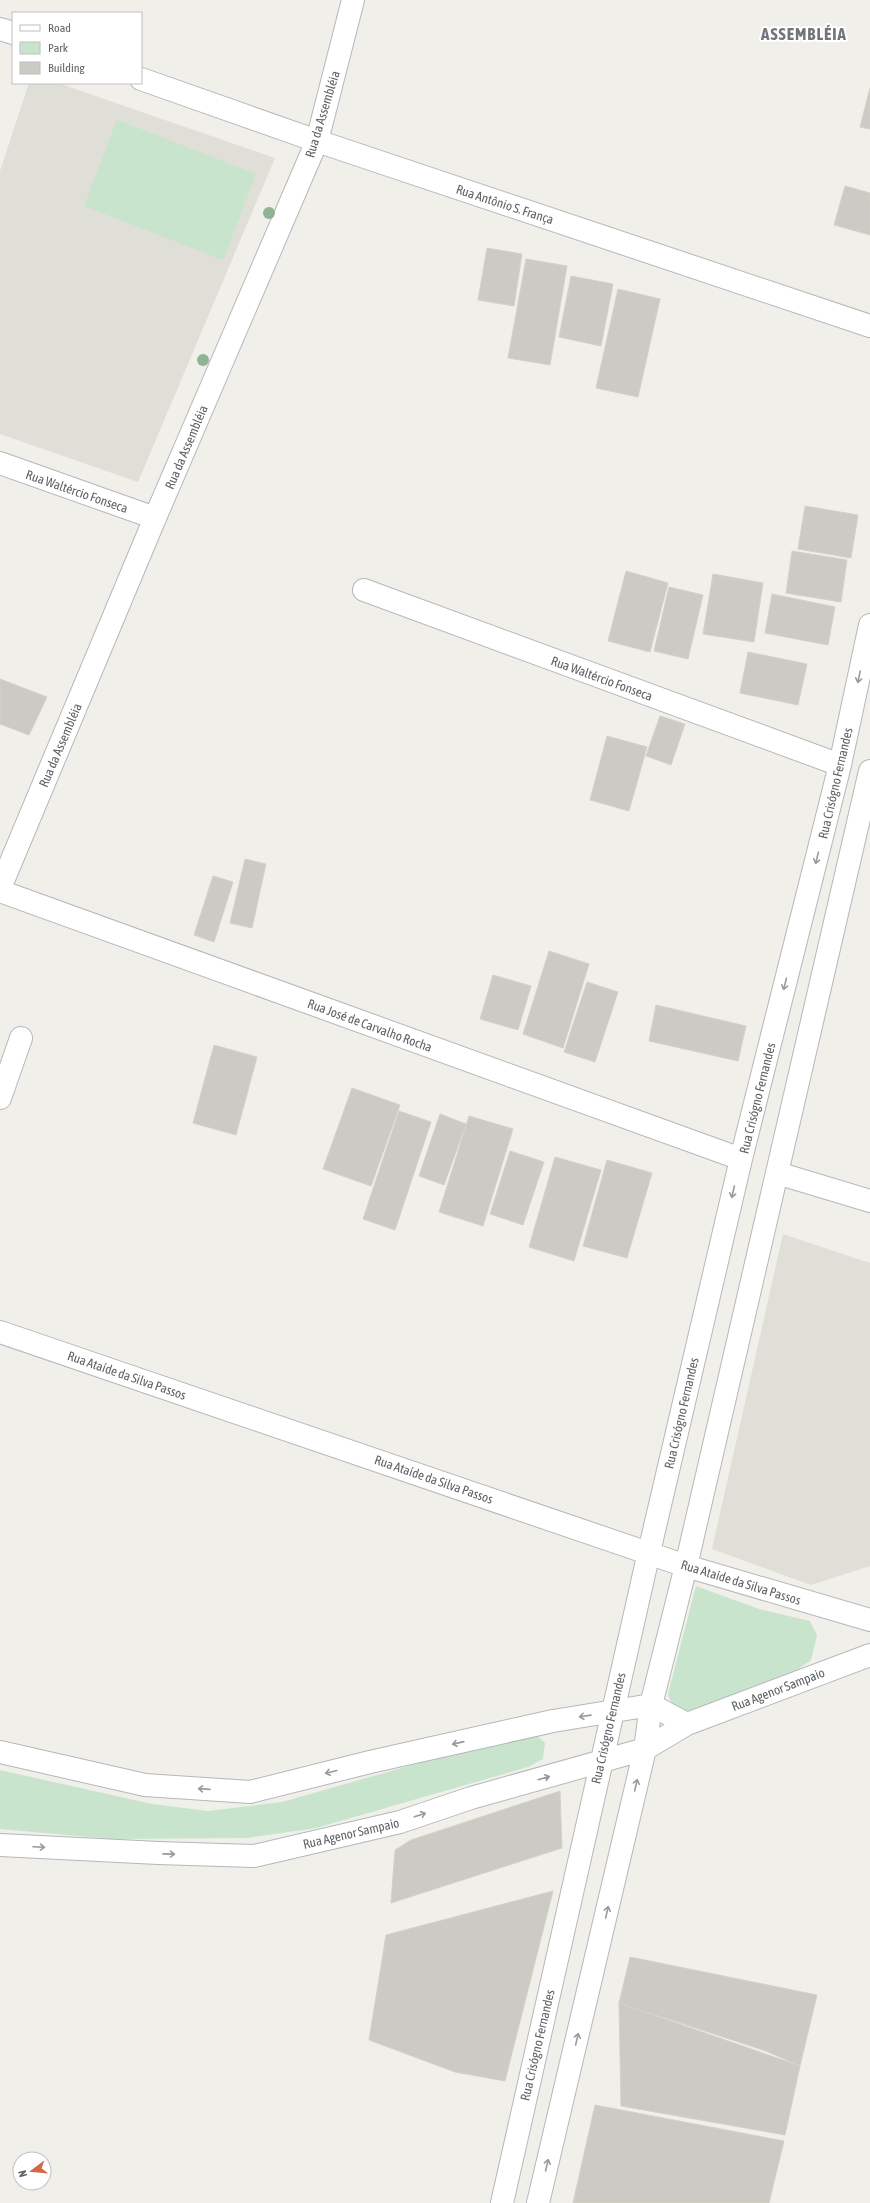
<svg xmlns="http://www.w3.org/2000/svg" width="870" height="2203" viewBox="0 0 870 2203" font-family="'Asap Condensed',sans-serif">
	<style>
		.education { fill: #dfded7 }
		.green { fill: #c9e4cc }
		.building { fill: #cbcac4; stroke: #d4d1c7 }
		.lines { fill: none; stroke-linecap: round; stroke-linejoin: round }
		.minor-casing { stroke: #b5b7bb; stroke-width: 24 }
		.minor { stroke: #fff; stroke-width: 22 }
		.tree { fill: #90b493 }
		.oneway { stroke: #98999c }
		.labels { text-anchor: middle; stroke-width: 4; stroke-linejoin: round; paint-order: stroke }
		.street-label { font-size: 13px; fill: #606266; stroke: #fff }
		.district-label { font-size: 17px; font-weight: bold; letter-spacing: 1px; fill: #717478; stroke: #fff }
	</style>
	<rect width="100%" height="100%" fill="#f0efe9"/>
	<path class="education" d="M29,83h29l217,75 -137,324 -138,-48v-263z
		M783,1234l87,29v303l-59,19 -99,-36z"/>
	<path class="green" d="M117,120l139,54 -33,86 -139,-54z
		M696,1586l63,23 51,12 7,15 -6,24 -26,19 -98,32 -15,-5 -4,-12z
		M532,1731l13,12 -2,16 -15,8 -212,61 -69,10 -135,1 -112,-10v-59l152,34 56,7 74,-9z"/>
	<path class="building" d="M870,88v41l-10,-2z
		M845,186l25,7v42l-36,-10z
		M487,248l35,6 -8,52 -36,-6z
		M526,259l41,7 -17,99 -42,-7z
		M571,276l42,8 -12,62 -42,-9z
		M618,289l42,10 -22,98 -42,-9z
		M805,506l53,9 -7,43 -53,-9z
		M792,551l55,9 -6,42 -55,-9z
		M626,571l42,12 -18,69 -42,-11z
		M713,574l50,9 -9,59 -51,-8z
		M669,587l34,8 -15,64 -34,-8z
		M772,594l63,13 -7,38 -63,-12z
		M748,652l59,12 -9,41 -58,-12z
		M0,679l47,18 -18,38 -29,-11z
		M660,716l25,8 -14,41 -25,-9z
		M607,736l40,11 -18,64 -39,-11z
		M245,859l21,5 -14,64 -22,-5z
		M213,876l20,6 -19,60 -20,-7z
		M549,951l40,13 -26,84 -40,-14z
		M493,975l38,11 -13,44 -38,-11z
		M587,982l31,10 -23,70 -31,-10z
		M656,1005l90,21 -8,35 -89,-20z
		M214,1045l43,12 -21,78 -43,-12z
		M352,1088l48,17 -29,81 -48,-17z
		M399,1111l32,11 -36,108 -32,-11z
		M440,1114l26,10 -22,61 -25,-9z
		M469,1116l44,13 -30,97 -44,-14z
		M510,1151l34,11 -21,63 -33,-11z
		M555,1157l46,13 -27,91 -45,-14z
		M607,1160l45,13 -25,85 -44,-12z
		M560,1791l2,57 -171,55 4,-53 16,-10z
		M553,1891l-48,190 -50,-9 -86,-32 17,-105z
		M630,1957l187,38 -17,71 -34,-15 -147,-48z
		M619,2003l181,63 -15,69 -164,-29z
		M595,2105l189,36 -15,62h-196z"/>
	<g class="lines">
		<defs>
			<path id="minor" d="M0,29l13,4
				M141,79l176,62 553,185
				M0,463l155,55
				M364,590l476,175
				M0,888l155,-370 162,-377 36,-141
				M0,891l741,268
				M0,1098l21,-60
				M777,1173l93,28
				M0,1332l686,234 184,54
				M0,1752l145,33 105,7 120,-30 183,-41 98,-16 36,19
				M0,1845l158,8 96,3 146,-34 71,-24 174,-49 42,-25 183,-69
				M502,2203l147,-651 92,-393 99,-394 30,-140
				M538,2203l107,-454 6,-44 35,-139 184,-795"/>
		</defs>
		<use href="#minor" class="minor-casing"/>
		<use href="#minor" class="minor"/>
	</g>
	<g class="tree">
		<circle cx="269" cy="213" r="6"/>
		<circle cx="203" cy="360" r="6"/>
	</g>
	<defs><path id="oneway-shaft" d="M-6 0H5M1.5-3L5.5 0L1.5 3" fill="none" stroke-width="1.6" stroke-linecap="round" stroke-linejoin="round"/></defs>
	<g class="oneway">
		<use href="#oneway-shaft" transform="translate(859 677) rotate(102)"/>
		<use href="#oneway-shaft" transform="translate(817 858) rotate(104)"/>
		<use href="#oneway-shaft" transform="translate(785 984) rotate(104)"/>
		<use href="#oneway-shaft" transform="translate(733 1192) rotate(103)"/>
		<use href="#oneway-shaft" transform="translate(585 1716) rotate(172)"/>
		<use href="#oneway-shaft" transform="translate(458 1743) rotate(167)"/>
		<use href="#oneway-shaft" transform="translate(331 1772) rotate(166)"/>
		<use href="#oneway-shaft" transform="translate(544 1778) rotate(-16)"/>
		<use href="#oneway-shaft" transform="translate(636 1785) rotate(-77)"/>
		<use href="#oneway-shaft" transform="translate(204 1789) rotate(-176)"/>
		<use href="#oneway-shaft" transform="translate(420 1815) rotate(-18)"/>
		<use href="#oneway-shaft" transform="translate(39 1847) rotate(3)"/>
		<use href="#oneway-shaft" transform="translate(169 1854) rotate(1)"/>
		<use href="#oneway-shaft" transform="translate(607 1912) rotate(-77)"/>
		<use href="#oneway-shaft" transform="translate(577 2039) rotate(-77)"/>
		<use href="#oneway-shaft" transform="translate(547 2165) rotate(-77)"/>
	</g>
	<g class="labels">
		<g class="street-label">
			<text transform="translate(322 114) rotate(-73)" y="5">Rua da Assembléia</text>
			<text transform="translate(505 204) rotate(18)" y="5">Rua Antônio S. França</text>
			<text transform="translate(186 447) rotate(-67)" y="5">Rua da Assembléia</text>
			<text transform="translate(77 491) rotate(19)" y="5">Rua Waltércio Fonseca</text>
			<text transform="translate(602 678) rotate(20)" y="5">Rua Waltércio Fonseca</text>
			<text transform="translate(60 745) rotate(-67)" y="5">Rua da Assembléia</text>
			<text transform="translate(835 783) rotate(-77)" y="5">Rua Crisógno Fernandes</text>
			<text transform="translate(370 1025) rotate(20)" y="5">Rua José de Carvalho Rocha</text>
			<text transform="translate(757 1098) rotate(-76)" y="5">Rua Crisógno Fernandes</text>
			<text transform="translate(127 1375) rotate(19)" y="5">Rua Ataíde da Silva Passos</text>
			<text transform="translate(681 1413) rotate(-77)" y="5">Rua Crisógno Fernandes</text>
			<text transform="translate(434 1479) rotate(19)" y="5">Rua Ataíde da Silva Passos</text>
			<text transform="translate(741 1582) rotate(17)" y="5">Rua Ataíde da Silva Passos</text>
			<text transform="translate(778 1689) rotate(-21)" y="5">Rua Agenor Sampaio</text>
			<text transform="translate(608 1728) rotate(-77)" y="5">Rua Crisógno Fernandes</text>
			<text transform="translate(351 1833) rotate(-13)" y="5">Rua Agenor Sampaio</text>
			<text transform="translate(537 2045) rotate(-77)" y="5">Rua Crisógno Fernandes</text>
		</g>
		<g class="district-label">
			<text x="804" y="40">ASSEMBLÉIA</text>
		</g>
	</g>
	<rect x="12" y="12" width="130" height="72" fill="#ffffff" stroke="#bfc0c2"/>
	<rect x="20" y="25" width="20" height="6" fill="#ffffff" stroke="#bfc0c2"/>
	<text x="48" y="32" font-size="12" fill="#606266">Road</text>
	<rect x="20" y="42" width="20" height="12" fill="#c9e4cc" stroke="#bfc0c2"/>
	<text x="48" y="52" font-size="12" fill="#606266">Park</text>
	<rect x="20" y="62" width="20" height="12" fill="#cbcac4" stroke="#bfc0c2"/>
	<text x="48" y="72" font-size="12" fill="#606266">Building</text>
	<g transform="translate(32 2171) rotate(254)"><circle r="19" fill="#ffffff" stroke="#bfc0c2"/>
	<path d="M0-3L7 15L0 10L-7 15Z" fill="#d4674a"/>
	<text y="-6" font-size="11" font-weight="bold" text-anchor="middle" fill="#606266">N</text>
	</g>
</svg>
